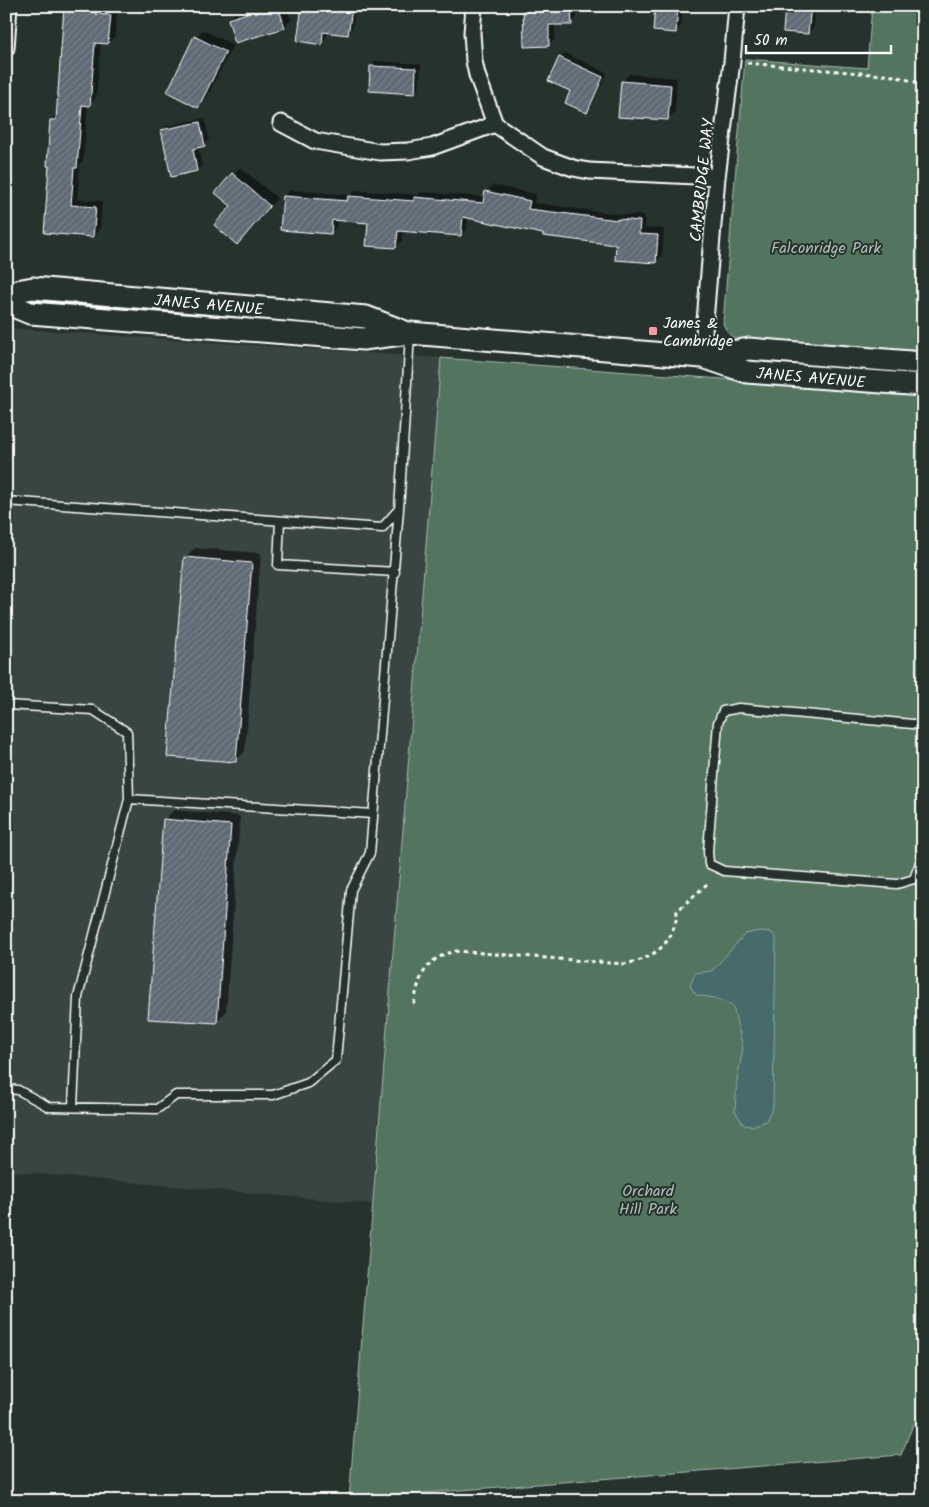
<svg xmlns="http://www.w3.org/2000/svg" width="929" height="1507" viewBox="0 0 929 1507" font-family="Kalam,sans-serif">
	<style>
		.built { fill: #374442 }
		.green { fill: #52745f; stroke: #a8baaf }
		.water { fill: #466a6a; stroke: #90a6a6 }
		.shadow { fill: #0007; fill-rule: evenodd }
		.building { fill: url(#building-hatch); stroke: #fff }
		.lines { fill: none; stroke-linecap: round; stroke-linejoin: round }
		.lane-casing { stroke: #fff; stroke-width: 11 }
		.street-casing { stroke: #fff; stroke-width: 19 }
		.secondary-casing { stroke: #fff; stroke-width: 25 }
		.path { stroke: #fff; stroke-width: 3; stroke-dasharray: 4 4; stroke-linecap: butt }
		.lane { stroke: #26332d; stroke-width: 8 }
		.street { stroke: #26332d; stroke-width: 15 }
		.secondary { stroke: #26332d; stroke-width: 21 }
		.poi-dot { fill: #ff9aa2; stroke: #26332d; stroke-width: 2 }
		.labels { text-anchor: middle; stroke-width: 4; stroke-linejoin: round; paint-order: stroke }
		.street-label { font-size: 16px; fill: #fff; stroke: #26332d }
		.park-label { font-size: 16px; fill: #b1c0b7; stroke: #26332d }
		.poi-label { font-size: 16px; fill: #fff; stroke: #26332d; text-anchor: start }
	</style>
	<defs>
		<pattern id="building-hatch" width="6" height="6" patternUnits="userSpaceOnUse" patternTransform="scale(1.25)"><rect width="6" height="6" fill="#5f6a74"/><path d="M-1 1l2-2M0 6l6-6M5 7l2-2" fill="none" stroke="#778089"/></pattern>
	</defs>
	<rect width="100%" height="100%" fill="#26332d"/>
	<filter id="ink" filterUnits="userSpaceOnUse"><feTurbulence type="fractalNoise" baseFrequency=".02" numOctaves="2"/><feDisplacementMap in="SourceGraphic" scale="10" xChannelSelector="R" yChannelSelector="G"/><feConvolveMatrix kernelMatrix="1 2 1 2 8 2 1 2 1" color-interpolation-filters="sRGB"/></filter>
	<g filter="url(#ink)">
		<path class="built" d="M6,328l435,30 -68,846 -367,-33z"/>
		<path class="green" d="M872,6h51v350l-180,-13c-11,-5 -16,-9 -20,-20l22,-264 122,9z
			M441,358l482,36v1026l-10,5 -12,30 -552,44z"/>
		<path class="water" d="M760,931l11,1 5,6 -3,168 -7,15 -14,5 -8,-1 -9,-14 2,-31 6,-32 -10,-42 -18,-8 -19,-3 -6,-9 5,-13 17,-2 33,-37z"/>
		<path class="shadow" d="M65,6h37l15,3 -2,27 -7,7 -7,-1 -5,56 -8,6 -5,56 -3,4 -3,35 25,2 -2,28 -7,7 -47,-4 6,-112 5,-6z
			M246,6h41l4,14 -7,7 -55,-8 7,-7 11,-3z
			M303,6h53l-4,23 -5,5 -20,-3 -1,8 -5,4z
			M400,6h22l-1,2z
			M524,6h53v11l-6,7h-16v15l-6,6z
			M656,6h27l-2,20 -6,6z
			M786,6h29l-1,21 -6,6z
			M203,30l30,15 -27,54 -8,7 -3,-69z
			M565,53l42,20 -16,34 -5,4 -14,-20 -12,-33z
			M376,61l45,3 -2,24 -5,4 -43,-26z
			M629,74l48,4 -2,34 -8,7 -45,-37z
			M205,118l4,22 -5,5 -6,1 4,19 -5,5 -25,5 -9,-45 4,-4z
			M240,167l37,31 -33,38 -12,-30 -15,-14z
			M493,185l43,9 -2,9 90,12h21v13l19,1 -2,26 -6,6 -39,-17 -72,-11 -77,-17 -1,13 -6,6 -58,-5 -1,11 -6,6 -27,-25 -32,-3 -1,8 -6,6 -46,-37 6,-6 61,5 4,-5 63,5 4,-3 63,5 1,-5zM288,195l66,5v2l-66,-4z
			M195,548l66,5 -16,198 -9,10 -51,-204z
			M174,810l66,6 -14,196 -10,10 -52,-202z"/>
		<path class="building" d="M64,6h32l-1,8 16,1 -3,29 -13,-1 -5,63 -8,-1 -5,63h-3l-3,37 25,2 -3,30 -49,-4 5,-67h-2l3,-46h6z
			M245,6h33l7,22 -50,15 -7,-24 19,-6z
			M302,6h28l22,3 -4,26 -25,-3 -1,13 -25,-4z
			M523,6h48l1,19h-23v21l-25,1z
			M655,6h23l-2,27 -23,-2z
			M785,6h26l-3,28 -25,-2z
			M194,36l32,16 -28,56 -31,-16z
			M559,57l44,20 -16,36 -22,-10 5,-12 -22,-10z
			M370,66l46,2 -1,26 -46,-3z
			M621,81l50,4 -3,35 -50,-3z
			M200,122l5,24 -12,3 4,22 -26,6 -10,-47z
			M232,173l38,33 -33,39 -23,-20 17,-19 -16,-13z
			M485,191l45,10 -2,8 90,11v-1l22,2 -1,13 19,1 -2,28 -41,-3 1,-15 -73,-9v-2l-80,-17 -2,19 -63,-5 -2,17 -30,-2 2,-23 -36,-3 -1,14 -51,-4 3,-34 64,5 1,-5 66,5v-4l69,6z
			M184,557l68,6 -16,199 -69,-5z
			M163,819l68,6 -14,198 -69,-4z"/>
		<g class="lines">
			<defs>
				<path id="lane" d="M6,501l376,27 17,-19 11,-174
					M280,521l-2,44 117,7
					M6,705l87,5 34,22 2,67 244,15
					M923,725l-184,-17 -16,3 -5,12 -10,128 1,13 15,7 173,13 17,-5 7,-19 2,-21
					M6,1089l12,1 31,17 108,2 19,-14h97l35,-12 28,-23 15,-170 19,-37 29,-344
					M73,1107l5,-110 51,-198"/>
				<path id="street" d="M474,6l-2,27 2,28 3,14 18,49 48,33 30,11 16,3 128,6
					M6,48l3,-42
					M281,123l34,18 65,11 28,-1 24,-4 63,-23
					M702,357l15,-180 15,-115 5,-56"/>
				<path id="secondary" d="M6,293l27,-5 333,29 39,15
					M6,303l24,10 333,26 47,-6 292,24 47,-8 174,14
					M706,358l41,14 176,13"/>
			</defs>
			<use href="#lane" class="lane-casing"/>
			<use href="#street" class="street-casing"/>
			<use href="#secondary" class="secondary-casing"/>
			<path class="path" d="M747,63l147,13 29,8
				M414,1004c5,-29 12,-46 42,-53l168,13c30,-5 51,-21 53,-53l30,-27"/>
			<use href="#lane" class="lane"/>
			<use href="#street" class="street"/>
			<use href="#secondary" class="secondary"/>
		</g>
	</g>
	<rect class="poi-dot" x="648" y="326" width="10" height="10" rx="2.5"/>
	<g class="labels">
		<g class="street-label">
			<text transform="translate(701 180) rotate(-84)" y="6">CAMBRIDGE WAY</text>
			<text transform="translate(209 304) rotate(5)" y="6">JANES AVENUE</text>
			<text transform="translate(811 377) rotate(5)" y="6">JANES AVENUE</text>
		</g>
		<g class="park-label">
			<text x="826" y="253">Falconridge Park</text>
			<text x="648" y="1196">Orchard<tspan x="648" dy="18">Hill Park</tspan></text>
		</g>
		<g class="poi-label">
			<text x="663" y="328">Janes &amp;<tspan x="663" dy="18">Cambridge</tspan></text>
		</g>
	</g>
	<rect width="929" height="1507" fill="none" stroke="#26332d" stroke-width="25"/>
	<rect x="12" y="12" width="904" height="1482" fill="none" stroke="#fff" stroke-width="2" filter="url(#ink)"/>
	<path d="M746 45v8h145v-8" fill="none" stroke="#ffffff" stroke-width="2.5"/>
	<text x="754" y="45" font-size="15" fill="#ffffff" stroke="#26332d" stroke-width="4" paint-order="stroke">50 m</text>
</svg>
